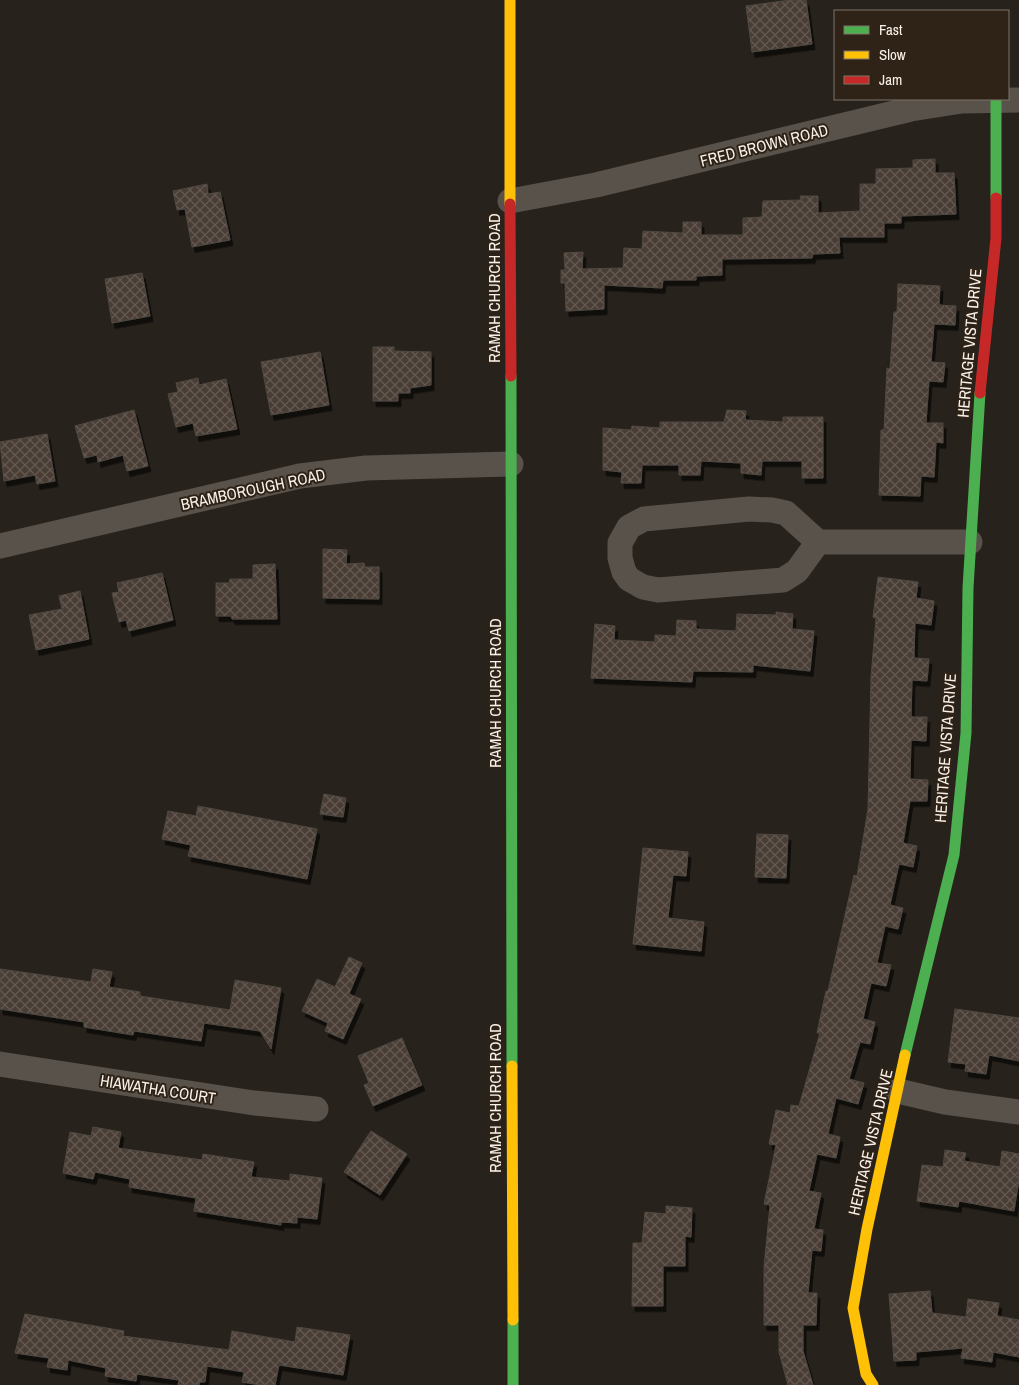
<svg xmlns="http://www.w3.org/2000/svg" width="1019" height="1385" viewBox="0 0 1019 1385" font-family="'Archivo Narrow',sans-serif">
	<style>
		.building { fill: url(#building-cross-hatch); stroke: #4f4944; filter: url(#shadow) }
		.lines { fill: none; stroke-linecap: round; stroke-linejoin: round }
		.street { stroke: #58524b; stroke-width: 25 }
		.fast { stroke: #4caf50; stroke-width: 11 }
		.slow { stroke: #ffc107; stroke-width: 11 }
		.jam { stroke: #c62828; stroke-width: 11 }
		.labels { text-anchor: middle; stroke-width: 4; stroke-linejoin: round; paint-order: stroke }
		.street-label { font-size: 16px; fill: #f9f1e9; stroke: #2e2316 }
	</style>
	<defs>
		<pattern id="building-cross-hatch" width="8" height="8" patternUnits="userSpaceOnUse" patternTransform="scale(1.25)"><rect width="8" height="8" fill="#483d34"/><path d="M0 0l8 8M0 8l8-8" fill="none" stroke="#635a51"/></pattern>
		<filter id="shadow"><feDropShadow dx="3" dy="5.5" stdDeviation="0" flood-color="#0009"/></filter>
	</defs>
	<rect width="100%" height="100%" fill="#28221c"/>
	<path class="building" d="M790,0h16l6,44 -60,8 -6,-46z
		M935,159v14h19l2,41 -55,2v7h-17v14h-45l1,16 -27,1 -1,4 -90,1v16l-26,1v4h-33l-1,8 -58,-3v24l-38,2 -1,-28h-4v-13h4l-1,-17 19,-1 -1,17 41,-1 1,-20 18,1 1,-18 40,2v-11h18v13h42v-17l19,-1 1,-16 38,-1 -1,-4h18v17l42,-2v-27h16v-15l37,-1v-8z
		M207,184l1,10 12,-2 10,48 -38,7 -7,-38 -8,1 -4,-19z
		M142,273l8,43 -38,7 -7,-44z
		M898,284l42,2 -1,19 17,1 -1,19 -21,-1 -3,38 14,1 -2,19 -14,-1 -3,42h17v20l-7,-1 -2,35 -13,-1 -1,20 -41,-1 2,-65h3l3,-62 3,1 4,-57h3z
		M373,347h21v4l37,1v33l-21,3v5h-12v8h-25z
		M320,352l9,53 -58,10 -10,-53z
		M198,378l1,7 27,-6 11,50 -41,7 -3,-13 -17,4 -8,-33 10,-2 -2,-9z
		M134,410l14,56 -21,5 -4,-16 -25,7 -1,-7 -13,3 -9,-32z
		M727,410l19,1 -1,9 38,2v-5h40v61h-21v-17h-40l-1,14 -20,-2v-10l-40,-2 -1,14h-21v-10h-37l-1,18h-20l1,-11 -19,-2v-42l28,2 1,-4 28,2v-6h64z
		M47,434l8,47 -18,3 -2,-9 -31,6 -4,-39z
		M323,549l24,1 -1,14 18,-1 1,4h14v32l-56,-1z
		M275,564l2,55h-45l-1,-3h-15v-33h13l1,-4h23v-14z
		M162,573l11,47 -44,11 -3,-11 -7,2 -7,-29 7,-1 -2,-9z
		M878,577l40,5 -2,16 18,3 -3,24 -16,-2 -1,35 15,1 -2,22 -15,-1 -1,37h16l-1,24 -15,-1 -1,39 18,1 -1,21h-17l-7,42 14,3 -4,21 -14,-3 -9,41 13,3 -5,21 -13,-3 -8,37 14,2 -5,21 -15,-3 -8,36 12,3 -5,22 -10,-2 -11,37 15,4 -6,21 -22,-6 -8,36 12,3 -4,21 -19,-4 -8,37 12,2 -7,36 9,1 -2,21 -9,-1 -4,43h9l-1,32h-13v26l10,34h-25l-9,-33v-27h-15v-58l6,-62 -6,-1 12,-59 -7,-1 7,-34 14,3 1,-8 8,1 21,-73h-3l9,-42h2l26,-116 3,1 11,-67 3,-132 5,-59 -3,-1z
		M80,591l9,48 -53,11 -7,-35 33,-6 -3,-13z
		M776,612l17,2 -1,15 22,2 -4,40 -57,-6v7l-60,-1 -1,11 -101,-4 4,-54 20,2 -1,14 41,2v-7l21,1 1,-16 19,1v8l40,2 1,-17 39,1z
		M324,794l22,4 -3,19 -23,-3z
		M198,806l119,23 -10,50 -119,-23 3,-11 -29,-6 6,-28 28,5z
		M757,834l31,1 -2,43 -31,-1z
		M643,848l45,4 -2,24 -13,-1 -5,43 36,4 -3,29 -68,-7z
		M349,957l13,6 -13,31 12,5 -18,40 -18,-8 3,-8 -26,-12 15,-32 18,8z
		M0,969l91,13 2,-13 19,3 -3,15 31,5v4l90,14 5,-30 46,8 -10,61 -11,-18 -56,-8 -3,18 -67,-10 -1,4 -49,-8v-5l-84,-13z
		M955,1009l64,9v43l-30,-6 -3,19 -21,-3 1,-7 -18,-2z
		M402,1038l20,47 -49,21 -9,-21 5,-2 -11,-27z
		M93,1127l28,5 -3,16 84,12 1,-6 51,8 -3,15 39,4v-7l32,4 -5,41 -20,-2v6l-16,-1v3l-87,-14 2,-13 -67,-11 1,-8 -35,-7 -2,7 -30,-6 7,-41 21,4z
		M371,1131l36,23 -27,41 -36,-23z
		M945,1150l21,3 -2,8 36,6 2,-16 17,3v26l-5,31 -55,-10 -1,6 -41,-6 5,-36 21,2z
		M666,1206l26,2 -1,29 -6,-1v30h-22v40h-31l1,-63h9l3,-31 21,2z
		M930,1291l2,22 34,4 2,-18 31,4 -2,13 22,4v37l-26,-5 -1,10 -31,-4 2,-10 -47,4v8l-22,1 -5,-67z
		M25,1314l99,17 -1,5 106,14 3,-19 63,11 2,-15 53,8 -7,40 -64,-10 -4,20h-15l-18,-3 2,-10 -37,-6 -2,16h-5l-1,3h-21l1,-5 -42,-6 -1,7 -31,-5 1,-8 -38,-8 -1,10 -20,-3 2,-9 -34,-5z"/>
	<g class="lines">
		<path class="street" d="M510,201l86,-16 315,-76 51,-8 57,-1
			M818,542l-21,29 -14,9 -125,10 -15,-3 -14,-8 -5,-7 -4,-14v-15l9,-16 15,-8 105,-10 23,1 14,3 32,29h152
			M0,546l300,-70 66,-8 145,-4
			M0,1064l254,39 62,6
			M898,1091l47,11 74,10"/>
		<path class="fast" d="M996,100v98
			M511,376l1,690
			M905,1055l49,-200 12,-122 2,-145 12,-195
			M513,1320v65"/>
		<path class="slow" d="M510,0v204
			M512,1066l1,254
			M873,1385l-7,-11 -13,-66 14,-79 38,-174"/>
		<path class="jam" d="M510,204l1,172
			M980,393l16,-155v-40"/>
	</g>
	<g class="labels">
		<g class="street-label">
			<text transform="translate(764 145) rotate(-14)" y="6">FRED BROWN ROAD</text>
			<text transform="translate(494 288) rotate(-90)" y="6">RAMAH CHURCH ROAD</text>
			<text transform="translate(969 343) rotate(-85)" y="6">HERITAGE VISTA DRIVE</text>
			<text transform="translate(253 489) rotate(-12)" y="6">BRAMBOROUGH ROAD</text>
			<text transform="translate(495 693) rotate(-90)" y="6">RAMAH CHURCH ROAD</text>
			<text transform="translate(945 748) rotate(-86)" y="6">HERITAGE VISTA DRIVE</text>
			<text transform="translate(158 1089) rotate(9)" y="6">HIAWATHA COURT</text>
			<text transform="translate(495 1098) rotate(-90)" y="6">RAMAH CHURCH ROAD</text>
			<text transform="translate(870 1142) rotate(-77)" y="6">HERITAGE VISTA DRIVE</text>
		</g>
	</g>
	<rect x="834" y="10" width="175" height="90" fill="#2e2316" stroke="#7f756a"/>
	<rect x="844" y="26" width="25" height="8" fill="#4caf50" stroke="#7f756a"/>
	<text x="879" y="35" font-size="15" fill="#f9f1e9">Fast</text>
	<rect x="844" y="51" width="25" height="8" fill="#ffc107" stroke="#7f756a"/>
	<text x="879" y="60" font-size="15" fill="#f9f1e9">Slow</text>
	<rect x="844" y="76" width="25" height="8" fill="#c62828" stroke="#7f756a"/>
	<text x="879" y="85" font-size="15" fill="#f9f1e9">Jam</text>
</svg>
